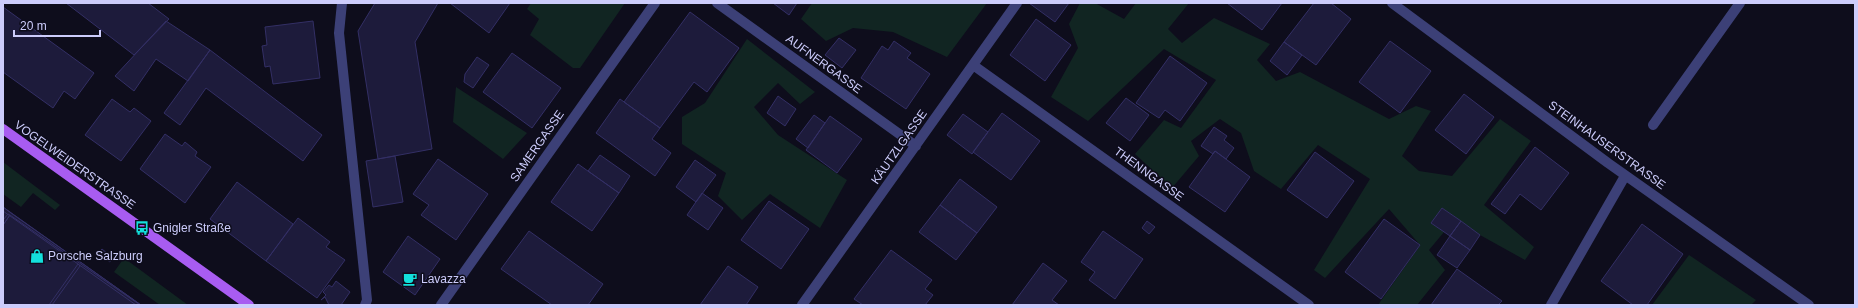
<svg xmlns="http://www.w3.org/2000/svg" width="1858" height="308" viewBox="0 0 1858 308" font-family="Arial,sans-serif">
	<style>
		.green { fill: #112522 }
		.building { fill: #1d1b3b; stroke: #332f65 }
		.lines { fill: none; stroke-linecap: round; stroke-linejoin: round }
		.minor { stroke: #3c4077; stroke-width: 10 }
		.major { stroke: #a85cf1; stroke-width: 10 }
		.labels { text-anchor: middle; stroke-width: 3; stroke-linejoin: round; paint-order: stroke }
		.street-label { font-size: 12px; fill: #ccccfb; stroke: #0e0d1c }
		.poi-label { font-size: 12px; fill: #ccccfb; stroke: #0e0d1c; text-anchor: start }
	</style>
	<rect width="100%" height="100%" fill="#0e0d1c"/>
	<path class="green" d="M531,3h94l-45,65h-7l-43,-33 9,-16 -12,-10z
		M812,3h175l-40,54 -54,-25 -40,-4 -27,13 -25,-22z
		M1080,3h15l29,16 12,-16h53l-21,26 14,14 32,-25 56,26 -13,16 19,21 24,-9 89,47 27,-13 15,5 -29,45 17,15 33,5 48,-57 31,22 -47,64 50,42 -9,13 -45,-25 -38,-27 -11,15 13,9 -15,18 16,20 -28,35h-39l42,-60 -31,-36 -64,69 -11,-8 56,-91 -52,-34 -37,44 -27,-18 -13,-38 -21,-14 -29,22 8,15 -27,32 -37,-34 29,-34 17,8 35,-48 -52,-31 -76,72 -37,-24 27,-49 -9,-24z
		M747,39l68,53 -15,12 -22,-21 -24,24 24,28 69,45 -27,48 -50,-34 -28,26 -24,-24 8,-23 -44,-29v-27l23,-14z
		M456,87l71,46 -24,26 -50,-37z
		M3,162l57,43 -5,5 -22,-17 -12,14 -18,-13z
		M1689,255l67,45 -5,5h-99z
		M124,258l64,47h-28l-46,-33z"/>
	<path class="building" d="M66,3h82l21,16 -35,36z
		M375,3h63l-23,39 17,107 -54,10 -20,-128z
		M450,3h60l-21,30z
		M773,3h24l-8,12z
		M1029,3h40l-14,19z
		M1227,3h55l-20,27z
		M1314,3h17l20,16 -35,46 -32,-23z
		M3,7l91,66 -19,26 -11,-8 -11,17 -50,-36z
		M690,12l49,36 -32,44 -13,-10 -34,46 -36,-26z
		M1036,19l35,26 -26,36 -35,-26z
		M166,21l44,29 -22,31 -32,-22 -22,32 -19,-15z
		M313,21l7,57 -47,6 -3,-18 -5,1 -3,-21 5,-1 -2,-18z
		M839,38l17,12 -14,18 -17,-13z
		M894,41l17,12 -4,5 23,16 -24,35 -45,-31 21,-32 6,4z
		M1390,41l41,30 -31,42 -41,-31z
		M1284,42l18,13 -15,20 -17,-14z
		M210,50l112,85 -19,26 -97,-73 -26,37 -16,-12z
		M512,53l49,35 -29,40 -49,-36z
		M1170,56l37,27 -27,38 -15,-11 -6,8 -23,-15z
		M477,57l12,8 -16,23 -9,-6 1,-8z
		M1464,94l30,23 -28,37 -31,-24z
		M778,96l18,13 -11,17 -18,-13z
		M1126,98l23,17 -19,26 -24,-18z
		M112,99l18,13 4,-4 17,13 -30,40 -36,-26z
		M620,99l40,29 -8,11 19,14 -16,23 -59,-43z
		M1002,113l38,28 -29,39 -38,-28z
		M963,114l25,18 -16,22 -25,-19z
		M814,115l11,8 -17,25 -12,-9z
		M830,116l32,23 -25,34 -31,-23z
		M1214,127l13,9 -3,4 10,8 -8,11 -11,-8 -2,3 -12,-8z
		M165,134l17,12 3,-4 12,10 -2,4 16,11 -26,36 -45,-34z
		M1535,147l34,26 -28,37 -21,-16 -15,20 -14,-10z
		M1215,151l35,26 -25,35 -36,-25z
		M1315,152l39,29 -27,37 -40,-28z
		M600,155l30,21 -11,17 -31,-22z
		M395,156l8,46 -30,5 -7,-46z
		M438,159l50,35 -32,46 -35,-25 8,-10 -16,-11z
		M695,160l21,15 -20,27 -20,-15z
		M578,164l41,29 -27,38 -41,-29z
		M960,179l37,28 -20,26 -37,-28z
		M237,182l56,42 -27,37 -56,-42z
		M702,193l21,15 -15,22 -21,-15z
		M769,201l40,28 -28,40 -40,-29z
		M940,205l37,28 -21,27 -37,-28z
		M3,207l138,98h-138z
		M3,207l8,6 130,92h-5l-58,-41 -75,-53z
		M1442,208l19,13 -11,15 -19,-13z
		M8,214l2,1 -7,10v-5z
		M10,215l130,90h-137v-80z
		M298,218l32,24 -4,5 19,13 -28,38 -51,-37z
		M1384,219l36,26 -39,54 -36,-27z
		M1147,221l8,6 -6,7 -7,-6z
		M1461,221l19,14 -10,15 -20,-14z
		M1642,224l41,30 -36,51h-14l-32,-24z
		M529,231l74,53 -15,21h-36l-51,-36z
		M1103,231l40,28 -28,40 -26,-19 6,-8 -14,-10z
		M408,236l32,23 -25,36 -32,-23z
		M1450,236l20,14 -13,18 -20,-13z
		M102,249l11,9 -3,4 -12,-9z
		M891,250l41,30 -7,9 8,6 -8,10h-62l-9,-6z
		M1043,263l24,18 -15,19 7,5h-47z
		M78,264l2,2 -28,39h-3z
		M728,266l30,21 -12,18h-46z
		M1457,269l45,32 -4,4h-67z
		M336,281l14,11 -9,13h-12l-4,-8 -4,3 5,-5 -3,-3 6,-7 3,2z"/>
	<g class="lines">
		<path class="minor" d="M342,3l-3,30 28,267 -2,5
			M717,3l199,143
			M1392,3l216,160 201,142
			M973,65l336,240
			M1653,125l87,-122
			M441,305l214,-302
			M802,305l215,-302
			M1551,305l74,-129"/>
		<path class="major" d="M3,129l246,176"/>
	</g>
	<defs>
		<symbol id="bus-bare" viewBox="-9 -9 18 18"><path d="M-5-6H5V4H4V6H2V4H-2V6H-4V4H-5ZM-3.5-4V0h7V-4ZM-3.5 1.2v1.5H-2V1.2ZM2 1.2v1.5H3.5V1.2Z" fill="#13e0dc" stroke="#0e0d1c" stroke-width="2.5" paint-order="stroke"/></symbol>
		<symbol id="shop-bare" viewBox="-9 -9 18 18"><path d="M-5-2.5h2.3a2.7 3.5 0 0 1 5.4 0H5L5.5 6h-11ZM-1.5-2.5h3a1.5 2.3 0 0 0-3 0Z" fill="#13e0dc" stroke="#0e0d1c" stroke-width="2.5" paint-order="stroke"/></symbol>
		<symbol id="cafe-bare" viewBox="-9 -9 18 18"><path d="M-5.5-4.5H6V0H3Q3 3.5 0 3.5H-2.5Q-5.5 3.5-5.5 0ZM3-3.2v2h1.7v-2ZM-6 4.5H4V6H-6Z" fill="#13e0dc" stroke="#0e0d1c" stroke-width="2.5" paint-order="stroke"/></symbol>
	</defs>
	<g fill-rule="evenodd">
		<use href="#bus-bare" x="132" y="218" width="20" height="20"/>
		<use href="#shop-bare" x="27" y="246" width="20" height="20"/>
		<use href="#cafe-bare" x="400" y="269" width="20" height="20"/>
	</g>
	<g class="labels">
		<g class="street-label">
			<text transform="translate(824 64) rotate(36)" y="4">AUFNERGASSE</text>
			<text transform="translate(1607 145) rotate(36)" y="4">STEINHAUSERSTRASSE</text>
			<text transform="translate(537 146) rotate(-55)" y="4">SAMERGASSE</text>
			<text transform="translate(899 147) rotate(-55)" y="4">KÄUTZLGASSE</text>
			<text transform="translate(75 165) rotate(35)" y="4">VOGELWEIDERSTRASSE</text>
			<text transform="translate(1149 174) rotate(36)" y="4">THENNGASSE</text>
		</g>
		<g class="poi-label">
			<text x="153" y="232">Gnigler Straße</text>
			<text x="48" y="260">Porsche Salzburg</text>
			<text x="421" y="283">Lavazza</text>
		</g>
	</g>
	<rect width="1858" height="308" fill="none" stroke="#ccccfb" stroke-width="8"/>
	<path d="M14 30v6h86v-6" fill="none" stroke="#ccccfb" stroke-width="2"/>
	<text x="20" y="30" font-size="12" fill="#ccccfb" stroke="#0e0d1c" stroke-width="3" paint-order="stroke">20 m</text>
</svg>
